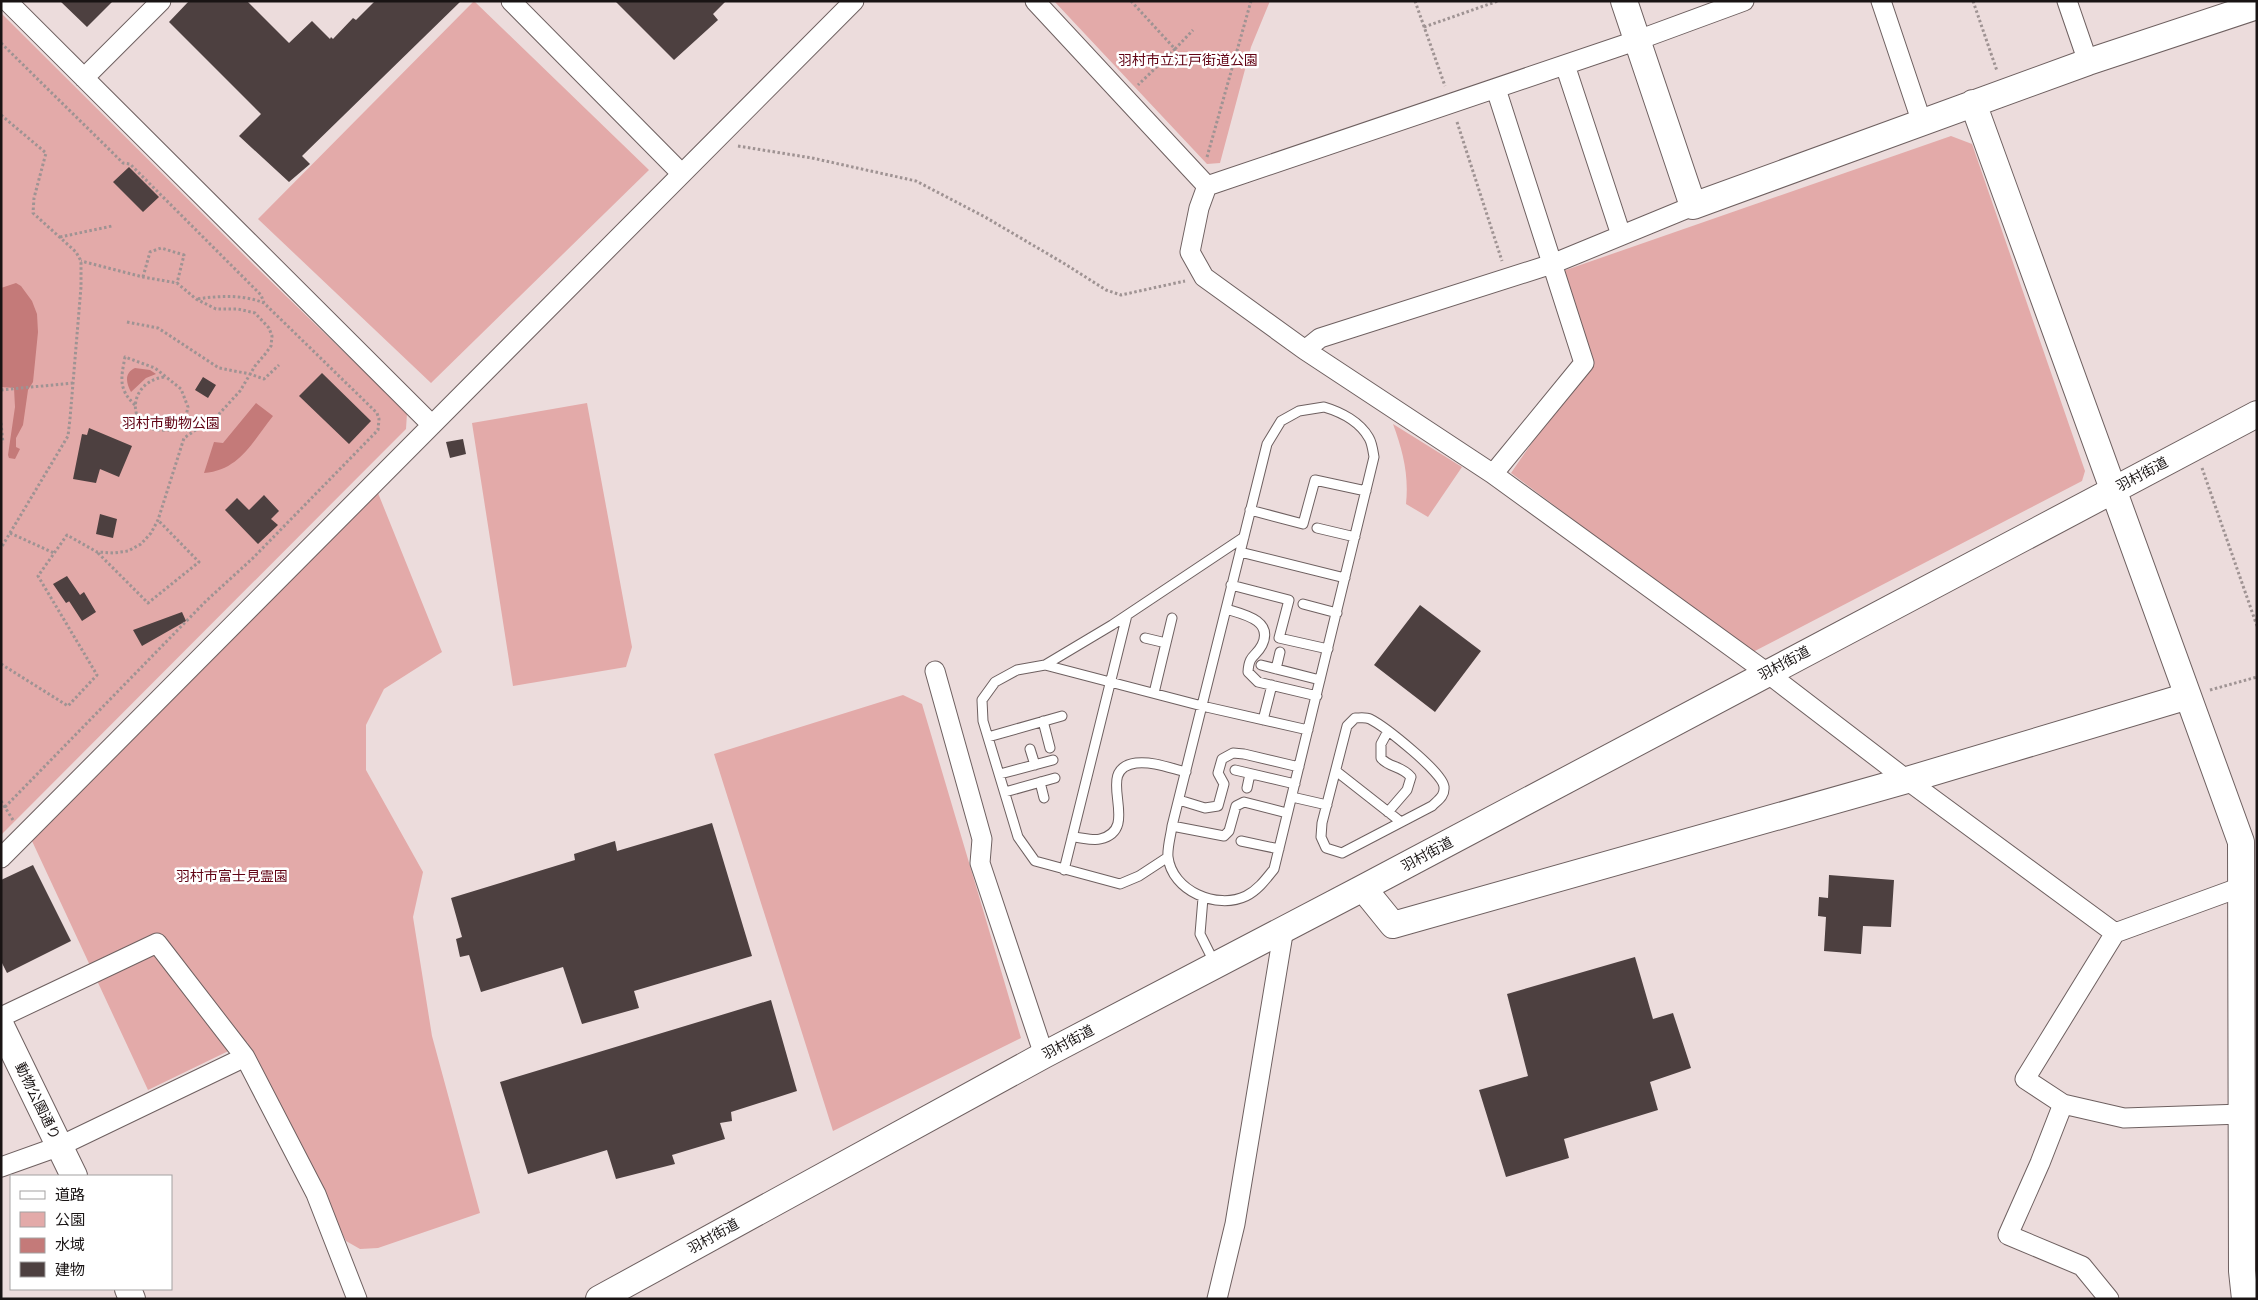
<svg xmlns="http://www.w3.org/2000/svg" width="2258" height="1300" viewBox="0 0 2258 1300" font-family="Montserrat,'Noto Sans JP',sans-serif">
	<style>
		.green { fill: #e3aaa9 }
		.water { fill: #c47a79 }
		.building { fill: #4d4040 }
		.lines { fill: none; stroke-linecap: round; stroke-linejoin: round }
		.lane-casing { stroke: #6e6060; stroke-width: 11 }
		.street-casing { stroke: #6e6060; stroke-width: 21 }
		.secondary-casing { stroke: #6e6060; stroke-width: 28 }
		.path { stroke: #9f9393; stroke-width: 3; stroke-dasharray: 2.5 2.5; stroke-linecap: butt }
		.lane { stroke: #fff; stroke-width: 9 }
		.street { stroke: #fff; stroke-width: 19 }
		.secondary { stroke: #fff; stroke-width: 26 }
		.labels { text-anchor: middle; stroke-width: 5; stroke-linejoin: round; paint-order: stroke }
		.park-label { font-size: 14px; fill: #610314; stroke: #fff }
		.street-label { font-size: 14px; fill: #191414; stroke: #fff }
	</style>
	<rect width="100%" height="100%" fill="#ecdcdc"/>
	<path class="green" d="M474,1l175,169 -218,213 -173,-164z
		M1054,1h216l-19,46 -31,116 -13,1z
		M1,13l255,254 151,146 -1,16 -405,406z
		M1951,136l21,8 113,327 -3,10 -331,172 -240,-180 76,-110 -24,-92z
		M587,403l45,244 -6,20 -113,19 -41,-263z
		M1393,424l69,43 -34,50 -22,-13c3,-29 -3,-53 -13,-80z
		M378,493l64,159 -58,37 -18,36v45l57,102 -10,45 19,119 48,177 -102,35 -18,1 -14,-8 -99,-199 -99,48 -116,-249z
		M903,695l19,9 99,334 -188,93 -119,-377z"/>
	<path class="water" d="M16,283l5,3 11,15 5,13 1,18 -5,50 -5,8 -5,35 -7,13v9l4,2 -5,10 -6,-1 -1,-3 7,-48 -1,-19 -13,-1v-99z
		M135,368l15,2 6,4 -10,4 -15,14c-5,-9 -7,-19 4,-24z
		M256,403l17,13c-21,26 -33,54 -69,57l10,-31 9,1z"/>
	<path class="building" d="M60,1h53l-26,26z
		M189,1h58l42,42 23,-22 18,18 1,-2 2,2 20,-21 3,2 19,-19h86l-159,155 8,8 -21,18 -50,-46 22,-22 -92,-92z
		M615,1h111l-13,13 5,6 -44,40z
		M129,167l30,30 -16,15 -30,-30z
		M322,373l49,48 -22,23 -50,-48z
		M203,377l13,8 -8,13 -13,-8z
		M89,428l43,18 -13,31 -19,-8 -4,14 -23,-4 9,-45 5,1z
		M463,439l3,15 -16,4 -4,-16z
		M264,495l15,16 -8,8 7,6 -20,19 -33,-34 12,-12 12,12z
		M100,514l17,5 -4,19 -17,-4z
		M67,576l13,19 4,-3 12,20 -14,9 -13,-20 8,-4 -11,6 -13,-19z
		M1420,605l61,46 -46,61 -61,-47z
		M182,612l4,9 -44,25 -9,-16z
		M712,823l40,133 -118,35 5,17 -57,16 -19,-57 -82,25 -12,-37 -9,2 -4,-18 6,-2 -11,-39 124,-38 -1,-6 41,-13 2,10z
		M33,865l38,76 -64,32 -6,-12v-81z
		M1829,875l65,5 -3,47 -28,-1 -2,28 -37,-3 2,-34 -8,-1 1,-19 9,1z
		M1635,957l18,62 20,-6 18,55 -41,14 8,28 -94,29 5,19 -63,19 -27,-87 49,-14 -21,-82z
		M771,1000l26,91 -66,21 1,9 -12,2 5,16 -53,16 3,9 -59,15 -9,-29 -79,24 -28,-92z"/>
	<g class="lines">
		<defs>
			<path id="lane" d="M1324,407c17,5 36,15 45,31 3,5 4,13 5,19l-100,412c-8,10 -16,21 -28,27 -29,14 -74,-5 -78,-39 -1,-9 3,-22 4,-31l95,-382 14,-23 18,-10z
				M1250,510l53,14 12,-44 51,11
				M1317,528l38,9
				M1240,552l105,26
				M1231,585l58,15 -10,38 49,11
				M1303,604l34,9
				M1226,609c16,5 48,11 36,36 -6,12 -13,9 -14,27l10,10 59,14
				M1145,638l21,5
				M1045,665l67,-40 132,-88
				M1261,665l59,15
				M1276,669l4,-17
				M1154,693l18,-75
				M1355,718c5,0 11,-1 15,1 14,7 74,54 74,68 1,9 -6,13 -12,19l-90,47 -16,-5 -5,-11 1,-14 25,-97z
				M1263,720l9,-35
				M1043,721l7,27
				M1388,731l-7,13v14c8,10 20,7 30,19l-4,13 -19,22
				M988,737l74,-21
				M1030,749l5,16
				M1235,770l60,14
				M1336,771l65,51
				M1000,774l53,-14
				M1040,782l4,16
				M1247,788l3,-14
				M1005,792l50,-14
				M1292,797l35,8
				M1179,800l26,8 13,-2 6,-22 -6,-11 4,-14 11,-6 11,1 55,13
				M1172,826l52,10 5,-5 7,-25 8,-4 43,11
				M1072,837c8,0 20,4 28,2 44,-10 -9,-70 36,-76 16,-2 34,5 50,9
				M1241,841l38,8
				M1168,857l-29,19 -19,8 -85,-23 -17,-24 -35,-116 -1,-21 13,-18 22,-12 28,-5 157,41 106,24
				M1064,870l63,-255
				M1203,898l-3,36 15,30"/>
			<path id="street" d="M7,1l425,424
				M511,1l170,172
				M1035,1l172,185
				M1881,1l41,122
				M2067,1l21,61
				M1565,65l56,170
				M84,78l77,-77
				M1207,186l431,-146 106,-39
				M1207,186l-8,22 -9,44 14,25 101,73
				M1693,206l-141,58 -232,74 -15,12 188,124 273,198 141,108 208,153
				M1493,474l91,-111 -88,-274
				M935,671l47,168 -2,24 64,192
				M1,858l853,-857
				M2241,887l-126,46 -90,146 38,25 61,14 118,-4
				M1,1017l156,-74 88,114 71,137 41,105
				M2063,1104l-23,59 -32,72 74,31 27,33
				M1,1167l59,-21 185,-89
				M1217,1299l18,-75 49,-296"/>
			<path id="secondary" d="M1624,1l69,205 395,-144 169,-56
				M1973,103l268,739 1,429 3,28
				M1363,888l30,37 514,-145 281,-84
				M1,1026l73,150
				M128,1289l4,10
				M599,1299l445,-244 319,-167 894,-474"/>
		</defs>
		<use href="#lane" class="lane-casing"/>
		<use href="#street" class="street-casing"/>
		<use href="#secondary" class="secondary-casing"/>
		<path class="path" d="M1131,1l44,48 -37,36
			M1415,1l30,85
			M1973,1l24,70
			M1424,27l74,-26
			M1,43l122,120 7,1 131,131 3,8
			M1175,49l18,-19
			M1,115l45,38 -12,45 -1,15 43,39 5,9v26l-11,132 -2,17 -67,112
			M1457,122l45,139
			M738,146l74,12 104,23 69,36 80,47 41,26 15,5 64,-14
			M1207,157l44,-156
			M60,237l52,-11
			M143,277l7,-25 11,-4 23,7 -7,28
			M127,322l31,6 61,40 31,6 14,5 15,-14
			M164,377c-38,5 -39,56 2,53 10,0 16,-5 20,-14
			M1,390l72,-7
			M135,405c-17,-16 -14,-27 -10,-48l30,11 26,21 7,18 -2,9 13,11
			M1,423l2,20
			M2202,468l55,158
			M10,533l44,20
			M98,553l50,50 51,-41 -41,-42
			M1,664l67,42 29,-31 -59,-99 29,-41 30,17 17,1 14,-2 13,-7 10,-11 7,-13 26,-82 35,-24 21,-23 15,-25 11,-13 5,-7 1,-10 -3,-8 -14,-15 -17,-4h-22l-20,-10 -19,-16 -34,-6 -62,-16
			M2210,690l47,-13
			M1,801l12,19
			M5,807l201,-206 47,-43 125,-128 1,-11 -2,-6 -113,-110c-22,-9 -45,-7 -68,-4"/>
		<use href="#lane" class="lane"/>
		<use href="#street" class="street"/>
		<use href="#secondary" class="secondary"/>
	</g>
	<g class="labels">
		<g class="park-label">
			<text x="1188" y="65">羽村市立江戸街道公園</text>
			<text x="171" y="428">羽村市動物公園</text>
			<text x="232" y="881">羽村市富士見霊園</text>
		</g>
		<g class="street-label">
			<text transform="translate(2142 474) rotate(-28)" y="5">羽村街道</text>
			<text transform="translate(1784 663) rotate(-28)" y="5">羽村街道</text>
			<text transform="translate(1427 854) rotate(-28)" y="5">羽村街道</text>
			<text transform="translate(1068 1042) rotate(-28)" y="5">羽村街道</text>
			<text transform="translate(38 1101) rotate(64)" y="5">動物公園通り</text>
			<text transform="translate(713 1236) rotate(-29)" y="5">羽村街道</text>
		</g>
	</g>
	<rect width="2258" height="1300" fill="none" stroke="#191414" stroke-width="5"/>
	<rect x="10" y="1175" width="162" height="115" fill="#ffffff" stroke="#a3a1a1"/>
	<rect x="20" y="1191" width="25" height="8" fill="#ffffff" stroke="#a3a1a1"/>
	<text x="55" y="1200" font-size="15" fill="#191414">道路</text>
	<rect x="20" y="1212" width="25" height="15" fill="#e3aaa9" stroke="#a3a1a1"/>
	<text x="55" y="1225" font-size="15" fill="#191414">公園</text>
	<rect x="20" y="1238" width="25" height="15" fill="#c47a79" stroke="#a3a1a1"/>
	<text x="55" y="1250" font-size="15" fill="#191414">水域</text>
	<rect x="20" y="1262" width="25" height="15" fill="#4d4040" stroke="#a3a1a1"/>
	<text x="55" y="1275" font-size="15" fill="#191414">建物</text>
</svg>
